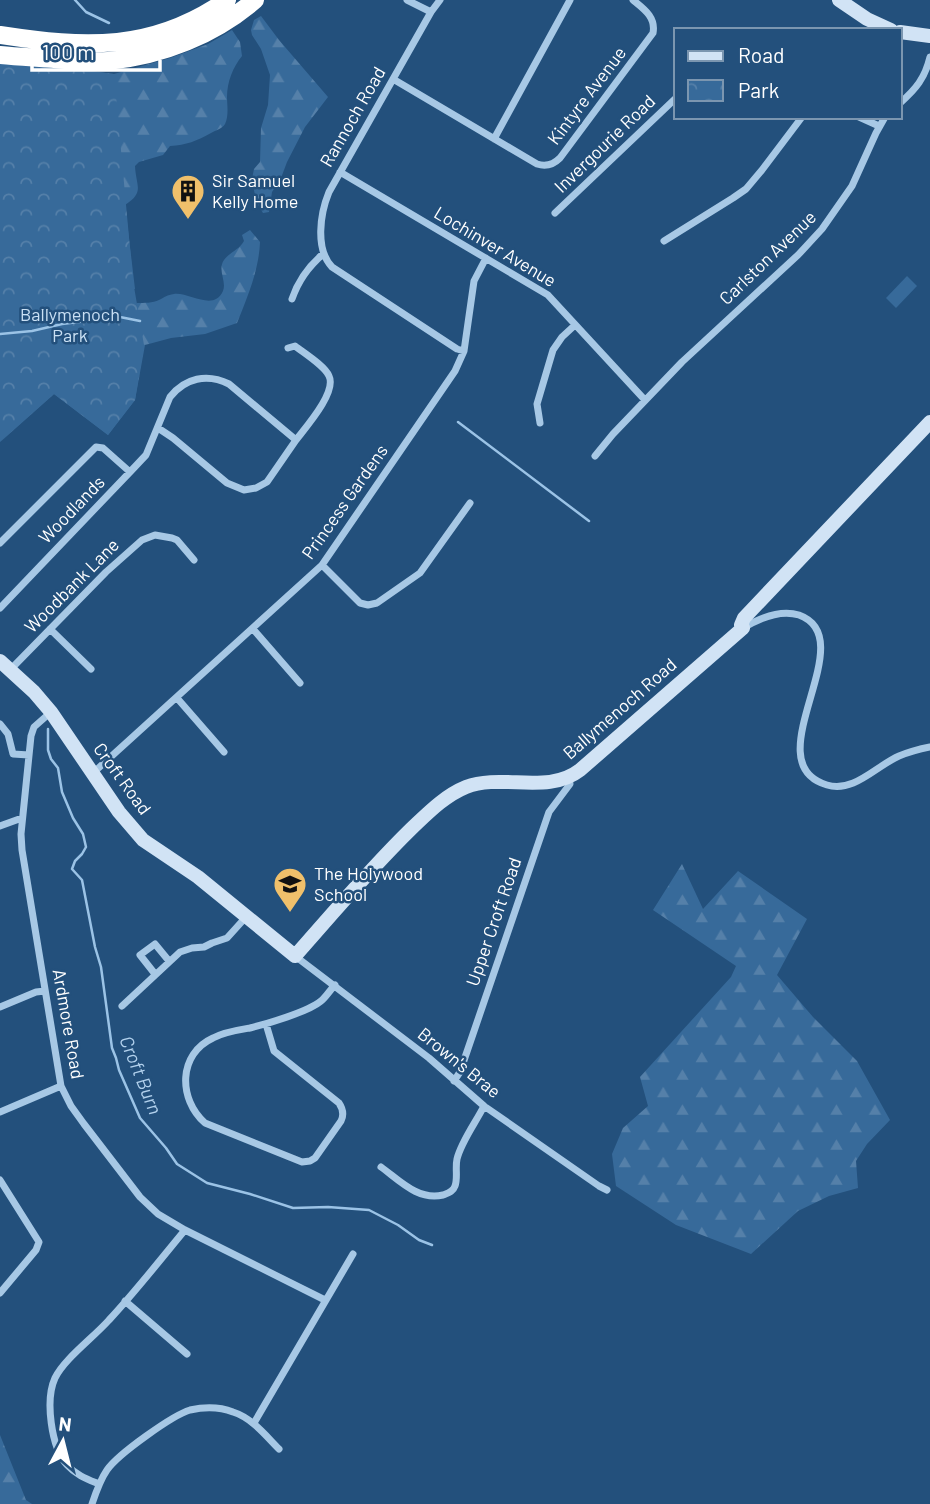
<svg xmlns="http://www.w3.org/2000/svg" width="930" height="1504" viewBox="0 0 930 1504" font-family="Barlow,sans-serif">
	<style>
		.forest { fill: url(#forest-firs) }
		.park { fill: url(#park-crowns) }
		.garden { fill: #376a9a }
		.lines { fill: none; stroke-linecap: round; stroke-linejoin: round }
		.stream { stroke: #9bc3e6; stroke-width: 2.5 }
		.street { stroke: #a7c8e5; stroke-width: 7 }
		.secondary { stroke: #d1e3f5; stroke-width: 14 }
		.highway { stroke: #fff; stroke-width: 18 }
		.labels { text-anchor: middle; stroke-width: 5; stroke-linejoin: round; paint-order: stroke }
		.street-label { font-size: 18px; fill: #fff; stroke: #23507c }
		.poi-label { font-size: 18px; fill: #fff; stroke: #23507c; text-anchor: start }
		.park-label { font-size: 18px; fill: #cae0f4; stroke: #23507c }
		.water-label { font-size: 19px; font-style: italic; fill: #b2d1ed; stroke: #23507c }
	</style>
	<defs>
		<pattern id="forest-firs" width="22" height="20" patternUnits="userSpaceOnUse" patternTransform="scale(1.75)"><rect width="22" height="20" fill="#376a9a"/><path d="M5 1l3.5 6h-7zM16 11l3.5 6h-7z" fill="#5580a9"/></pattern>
		<pattern id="park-crowns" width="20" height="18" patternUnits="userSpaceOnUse" patternTransform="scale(1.75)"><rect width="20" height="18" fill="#376a9a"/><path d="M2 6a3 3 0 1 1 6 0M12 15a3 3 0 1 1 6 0" fill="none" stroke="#5580a9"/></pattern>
	</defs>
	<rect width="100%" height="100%" fill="#23507c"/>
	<path class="forest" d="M261,16l18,24 49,57 -23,30 -18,35 -6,16 -9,14 -3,20 -6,1 -7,-12 -4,-22 2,-10 6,-7 1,-34 7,-23 2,-30 -9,-26 -9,-14 -1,-5 3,-10z
		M232,30l8,12 2,14c-9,11 -15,26 -15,41 0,8 2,18 -2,27 -3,5 -9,6 -14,9 -14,8 -25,12 -41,13l-7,9 -24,7 -4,4c1,21 10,26 -10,39l10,84 -18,-1 7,-92 -124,-88v-48l114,14 56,-16 38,-14z
		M250,230l10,12c-1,28 -13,56 -23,81l-32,11 -34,4 -26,7 -10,55 -27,35 -54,-41 -54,48 137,-139c7,0 16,0 22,-3 6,-3 8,-5 15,-6 15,-2 40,18 49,-3 4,-10 -6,-21 1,-31 6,-8 15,-10 20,-19l-2,-6z
		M682,864l21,45 35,-38 69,48 -30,56 36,42 44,44 33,59 -23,24 -11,17 2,27 -29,8 -31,15 -47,43 -75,-29 -60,-39 -4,-32 11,-26 25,-22 -8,-29 91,-100 5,-11 -83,-56z
		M0,1435l26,65 6,4h-32z"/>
	<path class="park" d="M0,60l114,14 19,207 11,64 -9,55 -27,35 -54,-41 -54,48z"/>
	<path class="garden" d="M907,276l10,10 -21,22 -10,-10z"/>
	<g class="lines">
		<path class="stream" d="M75,0l11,12 23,11
			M100,317l15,-1 25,5
			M0,334l32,-3 30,-7 25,-3
			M458,422l131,99
			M48,729v21l3,9 7,9 4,24 11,26 10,16 3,13 -4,7 -7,7 -3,8 10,11 13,67 6,20 11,81 4,10 3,12 21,48 26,30 11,16 30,19 43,11 43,14 35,-1 41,3 29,15 21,15 13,5"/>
		<path class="street" d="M407,0l24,12
			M440,0l-9,12 -102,180c-9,22 -14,57 3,75l125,82 7,2
			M393,79l144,85c9,3 16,1 23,-6l93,-125c3,-16 -9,-24 -20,-33
			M900,103c16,-14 25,-25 30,-46
			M859,117l20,9
			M494,139l76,-139
			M340,172l208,123 97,105
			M555,213l121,-115
			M664,241l69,-43 13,-9 16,-19 40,-53
			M292,299c6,-18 17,-33 31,-45
			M288,348l7,-2c9,7 30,20 34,30 8,16 -23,51 -33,64
			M540,423l-3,-19 16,-54 9,-13 13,-12
			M595,456l18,-22 69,-72 116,-107 24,-26 30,-43 24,-53 9,-16
			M130,472l16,-17 24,-58c15,-19 37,-24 59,-13l67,56 -29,42 -11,6 -12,2 -17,-7 -54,-45 -15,-10
			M0,543l96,-96 7,1 27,24 -130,136
			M322,565l38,38 8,2 9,-2 43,-30 50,-70
			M743,628c15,-9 37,-19 56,-13 66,24 -47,148 28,170 27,8 49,-19 72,-29 10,-4 21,-7 31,-9
			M50,629l41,40
			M253,629l47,54
			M10,670l96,-98 36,-32 13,-5 17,3 5,2 17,20
			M177,698l47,54
			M51,712l-17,15 -3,9 -10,98 1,16 39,236 10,20 13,18 56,73 18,17 27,16 140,70
			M0,724l8,10 5,20 16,1
			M93,773l229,-208 133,-194 9,-20 10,-70 12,-23
			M0,826l22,-8
			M295,956l134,102 55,48 115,80 8,4
			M155,974l-15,-19 15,-11 14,17
			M122,1006l58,-54 12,-4 12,-1 8,-4 15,-5 19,-21
			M0,1007l36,-15 9,-1
			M266,1024l8,27 65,52c4,6 5,12 2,18l-26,37 -5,3 -8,1 -97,-39c-27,-24 -27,-69 8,-85 11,-6 25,-8 37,-10 16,-4 58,-16 71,-27 5,-4 9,-11 14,-16
			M454,1081l6,-9 89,-260 21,-28 -1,-7
			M0,1112l61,-26
			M381,1167c18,13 37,34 62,28 5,-2 10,-3 12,-9 3,-8 0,-18 2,-27 4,-17 19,-37 27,-53
			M0,1180l39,62 -3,8 -36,43
			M125,1301l62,53
			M254,1423l99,-169
			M99,1484c-12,-5 -23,-9 -32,-19 -16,-18 -22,-65 -12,-87 9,-19 39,-41 54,-58 27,-29 51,-60 76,-90
			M92,1504c4,-12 8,-24 15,-34 11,-16 66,-55 83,-60 14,-3 30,-3 43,2 19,6 32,23 46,37"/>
		<path class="secondary" d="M839,0l28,19 24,11
			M900,32l30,4
			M0,661l34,31 17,20 68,100 24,28 55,37 97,79c38,-43 75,-87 116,-127 16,-15 33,-33 55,-42 36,-14 82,8 114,-17l163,-142 -2,-3 3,-7 186,-196"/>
		<path class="highway" d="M0,35c85,13 153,17 227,-35
			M0,55c21,2 43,3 65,5 14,1 29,2 43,1 54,-5 106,-26 147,-61"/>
	</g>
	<defs>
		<symbol id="building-pin" viewBox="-11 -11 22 30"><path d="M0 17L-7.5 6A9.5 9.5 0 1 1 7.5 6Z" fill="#f0c06b" stroke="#23507c"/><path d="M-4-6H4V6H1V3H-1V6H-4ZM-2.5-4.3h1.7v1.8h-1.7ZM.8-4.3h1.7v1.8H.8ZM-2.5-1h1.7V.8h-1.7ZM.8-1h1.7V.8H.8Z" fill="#111"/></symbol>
		<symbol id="school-pin" viewBox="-11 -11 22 30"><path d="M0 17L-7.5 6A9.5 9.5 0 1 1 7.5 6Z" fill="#f0c06b" stroke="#23507c"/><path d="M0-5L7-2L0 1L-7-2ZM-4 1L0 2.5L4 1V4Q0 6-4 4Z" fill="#111"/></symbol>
	</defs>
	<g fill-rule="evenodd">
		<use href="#building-pin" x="169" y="172" width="38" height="52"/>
		<use href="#school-pin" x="271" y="865" width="38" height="52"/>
	</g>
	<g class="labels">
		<g class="street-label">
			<text transform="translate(587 96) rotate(-53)" y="6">Kintyre Avenue</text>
			<text transform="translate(353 117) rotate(-60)" y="6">Rannoch Road</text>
			<text transform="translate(605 144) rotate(-44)" y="6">Invergourie Road</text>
			<text transform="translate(495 247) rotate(31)" y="6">Lochinver Avenue</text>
			<text transform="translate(768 258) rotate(-44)" y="6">Carlston Avenue</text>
			<text transform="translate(345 502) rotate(-55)" y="6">Princess Gardens</text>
			<text transform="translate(72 510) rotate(-46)" y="6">Woodlands</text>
			<text transform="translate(72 586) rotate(-45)" y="6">Woodbank Lane</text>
			<text transform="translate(620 709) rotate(-41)" y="6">Ballymenoch Road</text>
			<text transform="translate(122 779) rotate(54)" y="6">Croft Road</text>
			<text transform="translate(494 922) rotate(-71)" y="6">Upper Croft Road</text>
			<text transform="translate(68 1024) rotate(80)" y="6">Ardmore Road</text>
			<text transform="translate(459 1063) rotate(39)" y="6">Brown's Brae</text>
		</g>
		<g class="poi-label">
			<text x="212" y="187">Sir Samuel<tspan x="212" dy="21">Kelly Home</tspan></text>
			<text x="314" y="880">The Holywood<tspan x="314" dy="21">School</tspan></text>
		</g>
		<g class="park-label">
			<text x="70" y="321">Ballymenoch<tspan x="70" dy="21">Park</tspan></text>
		</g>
		<g class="water-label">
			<text transform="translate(141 1075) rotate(68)" y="7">Croft Burn</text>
		</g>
	</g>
	<rect x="674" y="28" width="228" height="91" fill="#23507c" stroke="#7b96b0" stroke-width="2"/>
	<rect x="688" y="51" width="35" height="10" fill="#d1e3f5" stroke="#7b96b0" stroke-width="2"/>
	<text x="738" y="63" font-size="21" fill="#ffffff">Road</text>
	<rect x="688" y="80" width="35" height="21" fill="url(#park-crowns)" stroke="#7b96b0" stroke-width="2"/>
	<text x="738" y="98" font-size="21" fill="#ffffff">Park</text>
	<g transform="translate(63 1441) rotate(7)" stroke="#23507c" stroke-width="5" paint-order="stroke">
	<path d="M0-5L12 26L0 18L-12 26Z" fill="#ffffff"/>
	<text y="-10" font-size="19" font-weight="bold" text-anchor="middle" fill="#ffffff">N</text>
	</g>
	<path d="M32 60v10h128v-10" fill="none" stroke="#ffffff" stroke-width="3.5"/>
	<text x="42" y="60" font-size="21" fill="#ffffff" stroke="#23507c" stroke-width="5" paint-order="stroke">100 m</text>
</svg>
